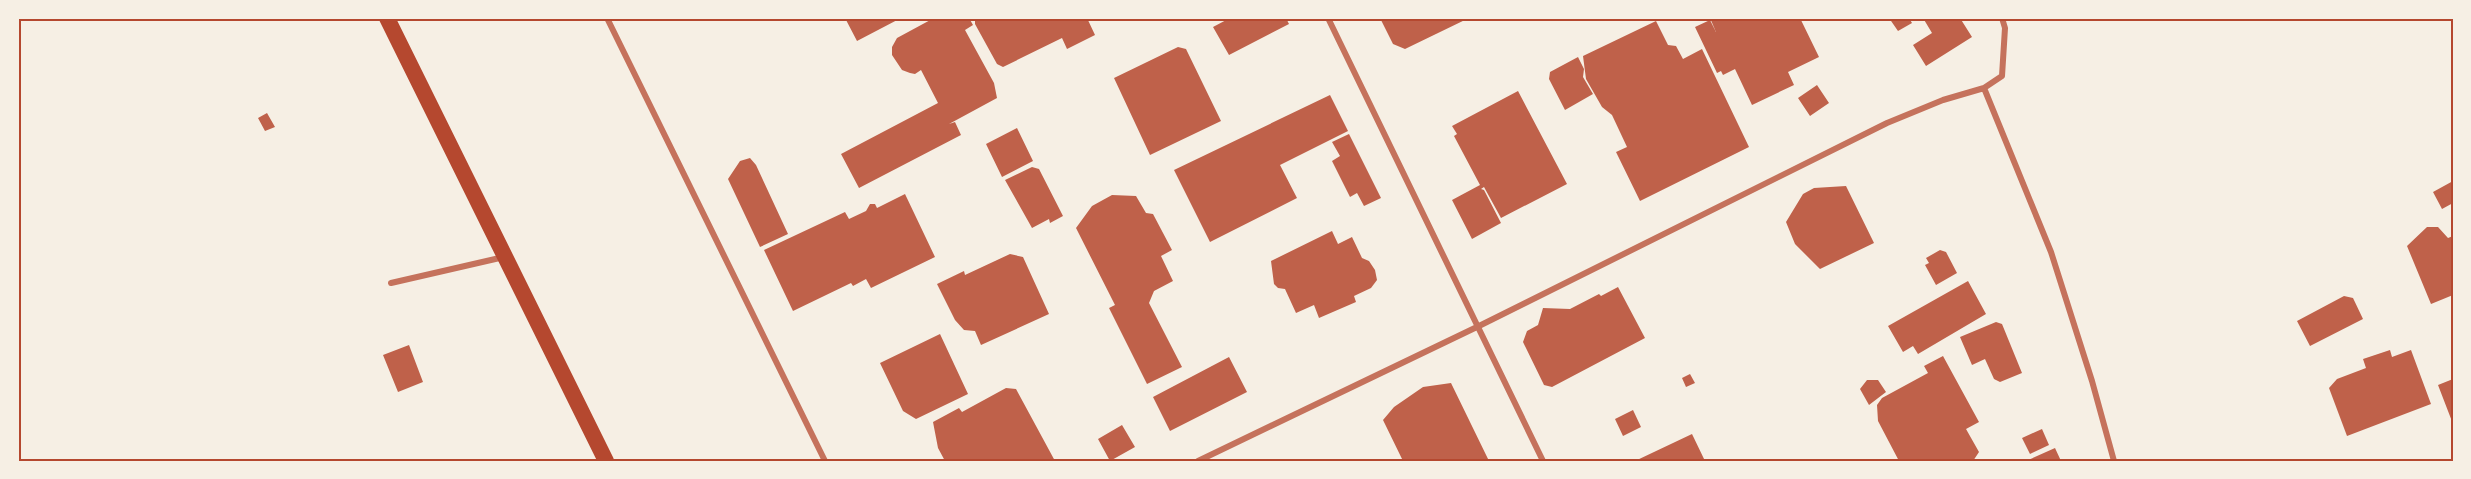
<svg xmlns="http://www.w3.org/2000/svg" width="2471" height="479" viewBox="0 0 2471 479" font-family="'Fira Sans',sans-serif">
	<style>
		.building { fill: #bf614a }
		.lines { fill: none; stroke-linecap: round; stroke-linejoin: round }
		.minor { stroke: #c5725c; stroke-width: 6 }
		.trunk { stroke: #b5482f; stroke-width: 16 }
		.neatline { fill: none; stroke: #b5482f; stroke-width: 2 }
	</style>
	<rect width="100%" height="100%" fill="#f6efe4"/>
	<path class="building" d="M845,18h56l-44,23z
		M934,18h35l4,7 -8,5 29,53 3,15 -48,26 6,-2 6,13 -102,53 -18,-34 97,-51 -17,-33 -6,4 -5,-1 -8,-3 -10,-15v-8l5,-9z
		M975,18h112l8,17 -28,14 -5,-11 -59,29 -6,-3 -22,-40z
		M1230,18h56l3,6 -60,31 -16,-28z
		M1380,18h89l-64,31 -12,-5z
		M1710,18h90l19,39 -31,15 6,13 -42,20 -17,-36 -12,6 -2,-4 -4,2 -22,-46 15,-7 6,12z
		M1889,18h20l3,5 -14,8z
		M1923,18h37l12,19 -46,29 -13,-21 19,-12z
		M1656,21l12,24 8,1 7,13 19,-10 47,98 -109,54 -24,-49 11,-5 -15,-32 -10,-8 -16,-28 -3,-23z
		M1178,47l8,2 35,72 -71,34 -36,-77z
		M1578,57l6,12 -1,8 10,17 -28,16 -16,-31 1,-7z
		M1817,85l12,18 -19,13 -12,-18z
		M1518,91l49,93 -66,34 -17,-31 -3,2 3,1 17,33 -29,16 -20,-39 28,-15 -26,-49 3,-2 -5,-8z
		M1330,95l18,36 -68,34 17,33 -87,44 -36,-72z
		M267,113l8,14 -10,4 -7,-13z
		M1017,128l16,33 -31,16 -16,-33z
		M1349,134l32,64 -17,8 -7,-13 -7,4 -18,-36 8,-5 -8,-14z
		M750,158l6,7 32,69 -28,13 -32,-68 12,-18z
		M1032,167l7,2 24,47 -13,7 -1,-4 -17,9 -27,-48z
		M2453,181v22l-11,6 -9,-17z
		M1846,186l28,57 -54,26 -25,-25 -9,-22 17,-28 11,-6z
		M905,194l30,63 -64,31 -5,-9 -13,7 -2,-3 -58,28 -29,-61 81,-38 4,7 17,-8 4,-7h5l2,4z
		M1112,195l24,1 10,17 7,1 19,36 -11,6 12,25 -19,10 -5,12 33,64 -35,17 -38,-76 6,-3 -39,-77 16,-22z
		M2427,227h11l10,11 5,-2v59l-22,9 -24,-58z
		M1332,231l6,13 14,-7 10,21 7,3 6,9 2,10 -6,8 -17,8 2,6 -37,16 -5,-13 -18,8 -11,-24 -7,-1 -4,-4 -3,-23z
		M1940,250l6,2 11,21 -21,12 -11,-20 4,-2 -3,-5z
		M1010,254l13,3 26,57 -68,31 -6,-14 -11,-1 -9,-10 -18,-36 27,-13 1,4z
		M1968,281l18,33 -68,40 -5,-8 -10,6 -15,-26z
		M1618,287l27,51 -93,49 -8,-2 -21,-43 4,-11 11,-6 5,-17 27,1 29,-15 2,2z
		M2344,296l9,2 10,21 -53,27 -13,-25z
		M1996,322l6,2 20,49 -22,9 -6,-3 -9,-20 -13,6 -12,-28z
		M940,334l28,60 -52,25 -13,-8 -23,-48z
		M409,345l14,37 -25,10 -15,-37z
		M2390,350l2,7 19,-7 20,54 -84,32 -18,-48 8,-9 29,-11 -3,-9z
		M1943,356l36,66 -13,7 13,23 -6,9h-74l-21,-40 -1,-16 5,-7 46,-25 -4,-7z
		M1229,357l18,35 -77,39 -17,-34z
		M1690,374l5,9 -9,4 -4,-9z
		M2453,379v45l-15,-39z
		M1867,380h11l8,12 -17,13 -9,-16z
		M1451,383l38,78h-86l-20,-41 11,-13 29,-20z
		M1006,388l10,1 39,72h-110l-7,-13 -5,-26 26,-14 3,4z
		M1633,410l8,17 -18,9 -8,-17z
		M1122,425l13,22 -25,14 -12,-22z
		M2042,429l7,16 -19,9 -8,-16z
		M1692,434l13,27h-70z
		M2055,448l6,13h-35z"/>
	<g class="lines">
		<path class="minor" d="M607,18l218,443
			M1328,18l215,443
			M1984,88l67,164 41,129 22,80
			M391,283l113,-26
			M1198,461l281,-135 408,-203 56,-23 41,-12 18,-12 3,-48 -3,-10"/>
		<path class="trunk" d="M387,18l219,443"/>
	</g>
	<rect width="2471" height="479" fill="none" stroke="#f6efe4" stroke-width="39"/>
	<rect x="20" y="20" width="2432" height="440" class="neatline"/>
</svg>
